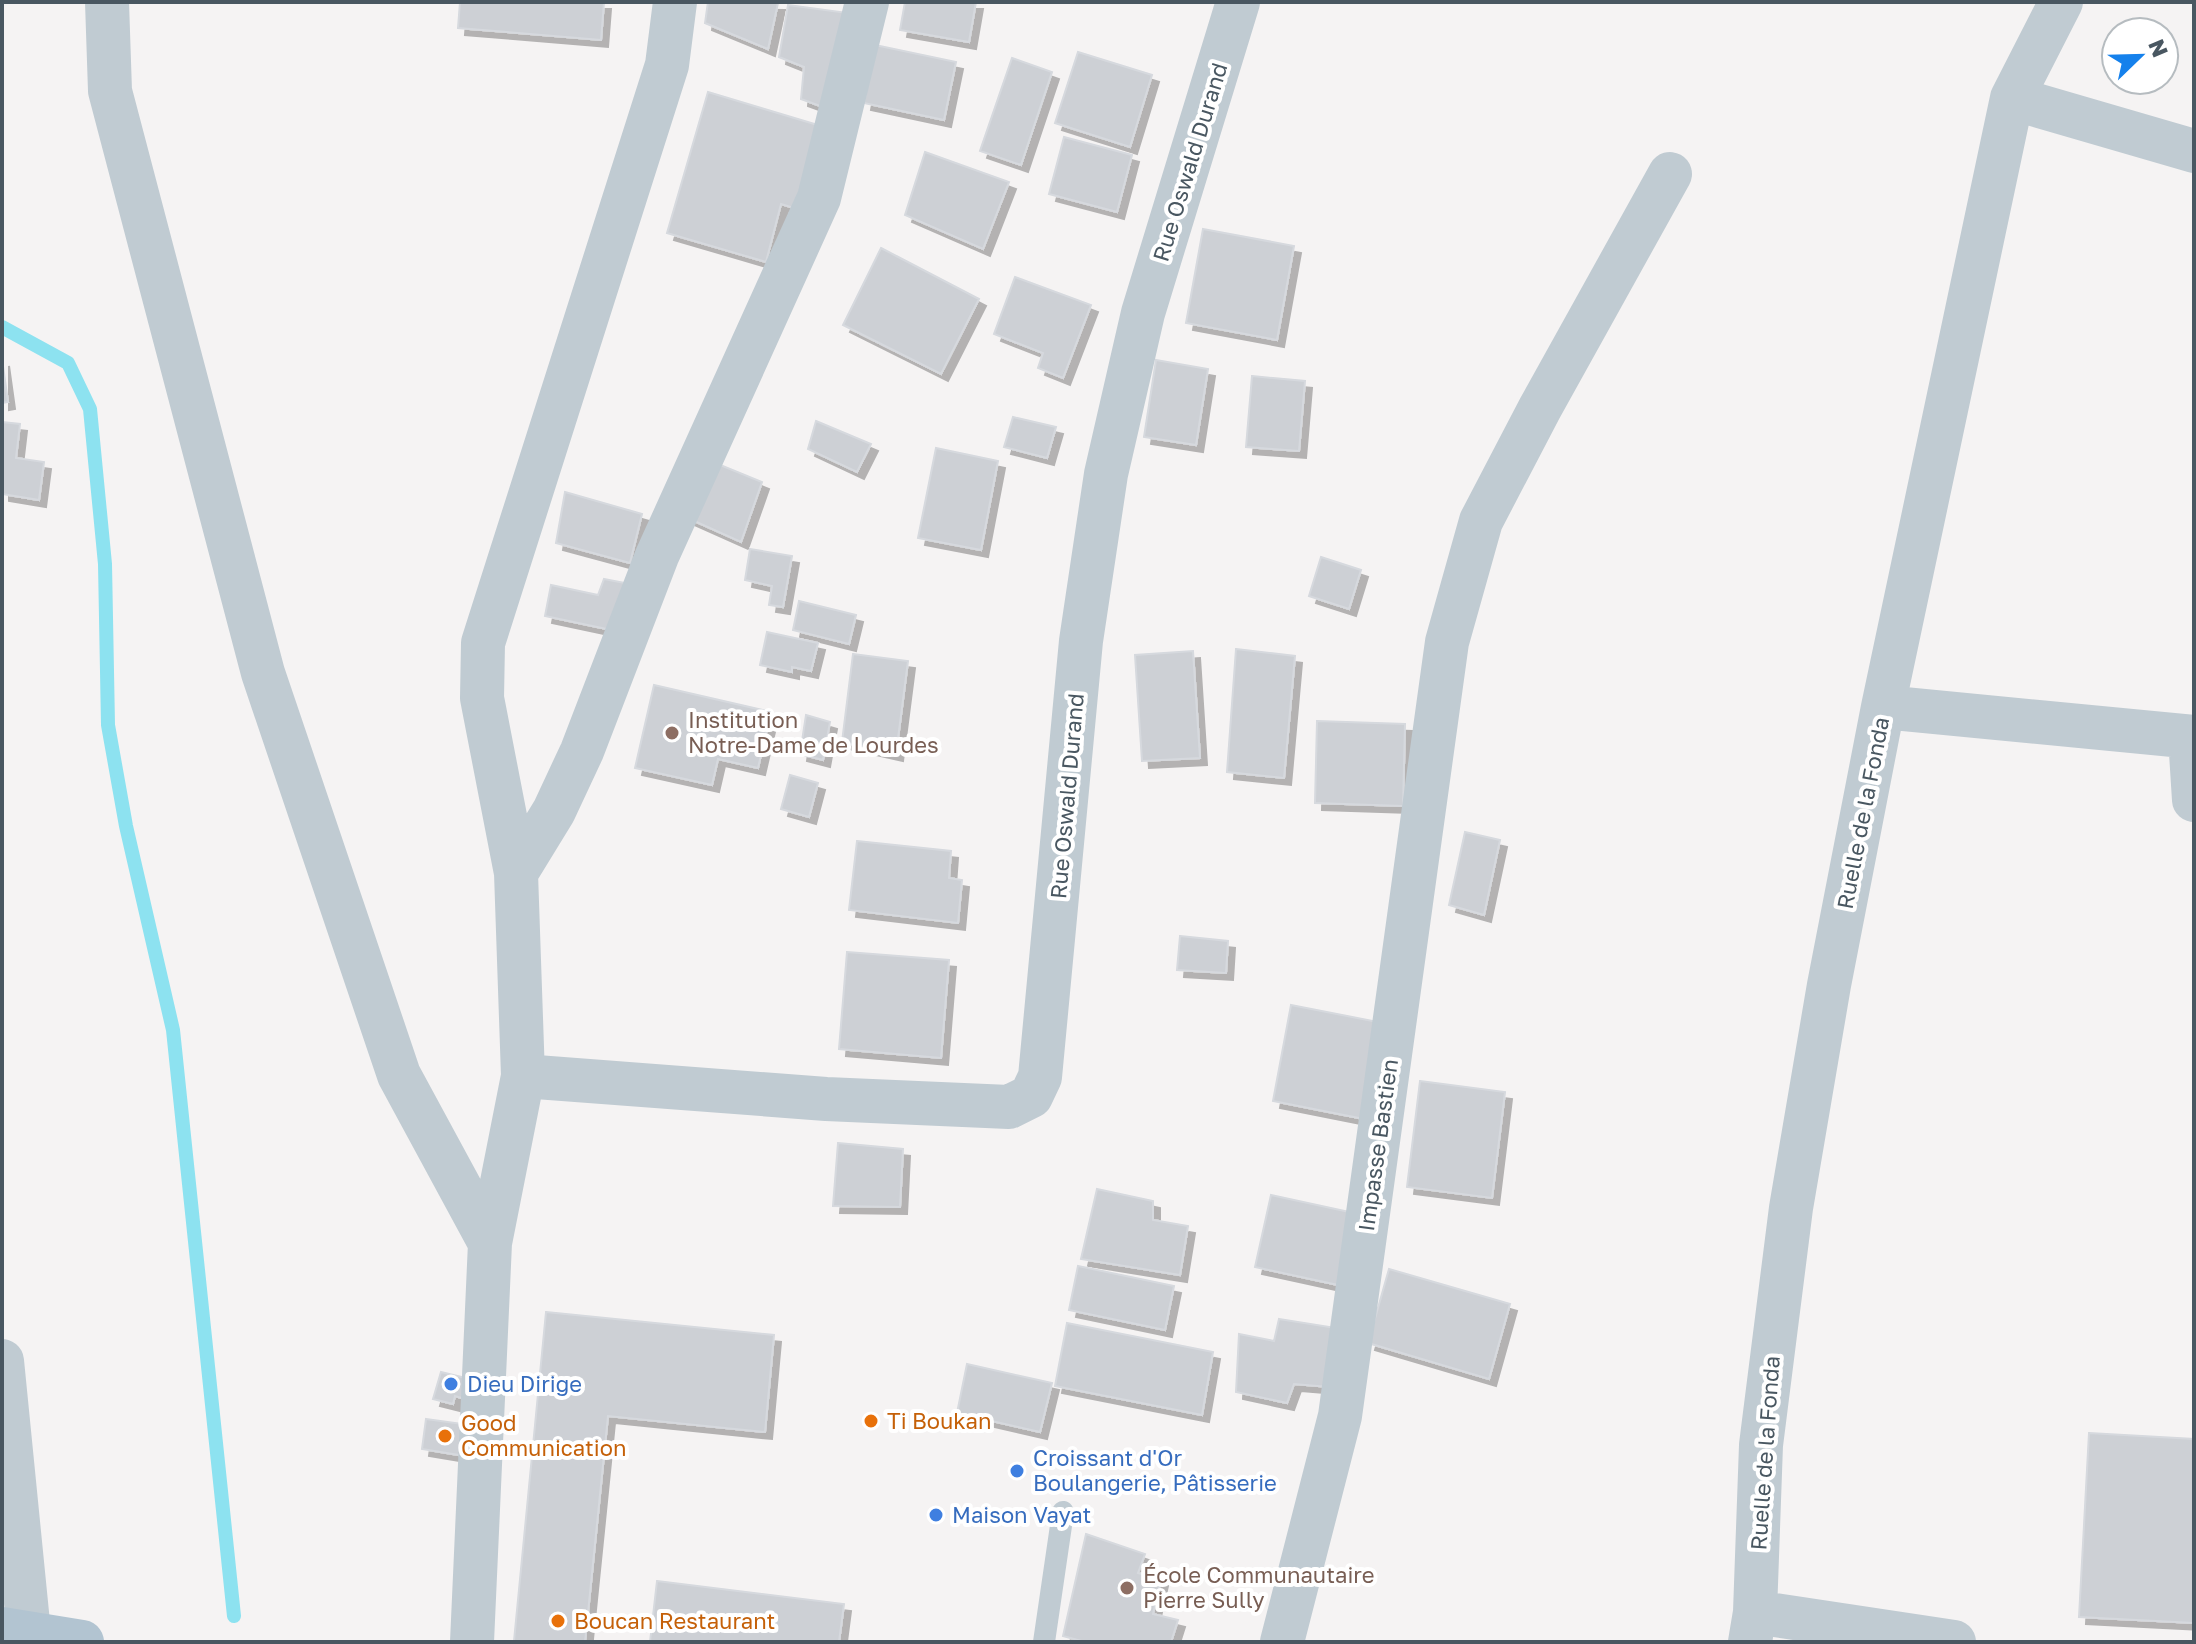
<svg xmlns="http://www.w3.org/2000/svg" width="2196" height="1644" viewBox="0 0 2196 1644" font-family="'Golos Text',sans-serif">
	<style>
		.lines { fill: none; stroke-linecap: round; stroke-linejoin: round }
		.stream { stroke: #8de2f0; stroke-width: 14 }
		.building { fill: #cdd0d5; stroke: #d6d9de; stroke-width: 2; filter: url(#shadow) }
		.service { stroke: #c0cbd2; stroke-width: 22 }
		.minor { stroke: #c0cbd2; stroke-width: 44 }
		.primary { stroke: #b2c4d1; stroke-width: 44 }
		.education-dot { fill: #8d6e63; stroke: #fff; stroke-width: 3 }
		.shop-dot { fill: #3f7fe0; stroke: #fff; stroke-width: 3 }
		.food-dot { fill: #e8710a; stroke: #fff; stroke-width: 3 }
		.labels { text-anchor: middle; stroke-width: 8; stroke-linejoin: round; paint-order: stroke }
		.street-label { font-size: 22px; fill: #495761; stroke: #fff }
		.education-label { font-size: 22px; fill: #785e54; stroke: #fff; text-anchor: start }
		.shop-label { font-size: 22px; fill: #366cbe; stroke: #fff; text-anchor: start }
		.food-label { font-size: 22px; fill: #c56008; stroke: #fff; text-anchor: start }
	</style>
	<defs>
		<filter id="shadow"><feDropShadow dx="7" dy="7" stdDeviation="0" flood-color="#0004"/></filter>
	</defs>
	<rect width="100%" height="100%" fill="#f5f3f3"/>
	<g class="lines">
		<path class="stream" d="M2,327l66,36 22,46 15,155 3,161 18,101 47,204 61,586"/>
	</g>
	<path class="building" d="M460,2h144l-3,38 -143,-12z
		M708,2l70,1 -10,46 -63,-26z
		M905,2h71l-7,40 -69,-12z
		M788,5l60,8 -17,97 -30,-11 3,-32 -25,-10z
		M875,45l81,17 -12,58 -80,-17z
		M1078,52l74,23 -22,72 -75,-24z
		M1012,58l40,14 -31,93 -41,-14z
		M708,92l113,34 -24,83 -16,-5 -15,58 -99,-29z
		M1064,137l68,18 -15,57 -68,-18z
		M925,152l84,30 -26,67 -78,-34z
		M1203,229l91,17 -17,94 -91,-17z
		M881,248l98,51 -38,75 -98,-49z
		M1015,277l76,28 -28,73 -25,-10 5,-15 -49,-19z
		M2,359l6,43 -6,1z
		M1156,360l52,9 -12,76 -52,-8z
		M1252,376l53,5 -6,70 -53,-4z
		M1013,417l43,10 -9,31 -43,-11z
		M816,421l55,23 -14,28 -49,-23z
		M2,422l18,2 -4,34 28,4 -5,38 -37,-6z
		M936,448l62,13 -17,89 -63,-12z
		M708,460l54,22 -21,60 -58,-26z
		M565,492l77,22 -12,49 -74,-20z
		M750,549l42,7 -9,51 -14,-2 3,-19 -27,-6z
		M1321,557l40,13 -12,39 -40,-13z
		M604,579l21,4 -9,48 -71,-15 6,-31 47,10z
		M799,601l57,14 -7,29 -56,-14z
		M767,632l51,11 -7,28 -19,-4v5l-32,-7z
		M1236,649l59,7 -11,122 -57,-6z
		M1193,651l7,107 -58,3 -7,-106z
		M853,654l55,7 -12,93 -54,-12z
		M654,685l117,27 -13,56 -40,-9 -6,26 -77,-17z
		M806,715l24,7 -7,38 -23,-6z
		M1317,721l88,3 -2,82 -88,-3z
		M790,775l28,8 -9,34 -28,-8z
		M1465,832l35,8 -16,75 -35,-10z
		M857,841l94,10 -2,27 13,2 -4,43 -109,-13z
		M1180,936l48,5 -2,32 -49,-3z
		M847,952l102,8 -8,98 -102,-9z
		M1291,1005l92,18 -19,96 -91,-18z
		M1420,1081l85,11 -13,106 -85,-11z
		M838,1143l65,6 -3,58 -67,-1z
		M1097,1189l56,12v19l35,6 -8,49 -99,-16z
		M1271,1195l83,18 -16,72 -83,-18z
		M1078,1266l96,20 -9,44 -96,-20z
		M1389,1269l121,35 -21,75 -121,-36z
		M546,1312l228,23 -9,97 -157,-16 -23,226 -71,-1z
		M1279,1319l57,9 -7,59 -35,-3 -7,19 -51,-11 3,-58 35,7z
		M1067,1323l146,29 -11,63 -147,-29z
		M967,1364l85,19 -12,49 -83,-19z
		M441,1372l33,8 -6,20 -13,-4 -2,8 -20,-5z
		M426,1419l44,6 -5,31 -43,-7z
		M2089,1433l105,6v184l-115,-6z
		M1086,1534l59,20 -7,19 23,6 -8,35 25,6 -7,22h-86l-22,-6z
		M657,1581l187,23 -5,38h-189z"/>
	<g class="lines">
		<path class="service" d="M1044,1642l19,-130"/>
		<path class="minor" d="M107,2l3,89 153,582 136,402 91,168
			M2012,98l182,53
			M1883,707l311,30
			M2190,737l4,63
			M516,873l38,-62 28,-60 75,-195 162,-358 48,-196
			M523,1076l303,23 183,8 22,-11 9,-19 41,-436 25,-167 37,-161 95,-311
			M2,1361l27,272
			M1755,1612l199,30
			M472,1642l18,-399 33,-167 -7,-203 -34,-175 1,-55 184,-578 8,-63
			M1282,1642l58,-226 107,-774 34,-121 59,-113 130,-234
			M1750,1642l5,-30 6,-167 30,-237 38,-223 54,-278 129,-609 49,-96"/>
		<path class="primary" d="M2,1629l80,13"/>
	</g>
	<g class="education-dot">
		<circle cx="672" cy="733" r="8"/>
		<circle cx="1127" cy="1588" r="8"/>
	</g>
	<g class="shop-dot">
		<circle cx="451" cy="1384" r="8"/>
		<circle cx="1017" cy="1471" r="8"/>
		<circle cx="936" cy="1515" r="8"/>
	</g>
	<g class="food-dot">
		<circle cx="871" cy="1421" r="8"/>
		<circle cx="445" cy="1436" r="8"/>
		<circle cx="558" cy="1621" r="8"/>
	</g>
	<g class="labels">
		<g class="street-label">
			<text transform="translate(1190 162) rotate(-73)" y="8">Rue Oswald Durand</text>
			<text transform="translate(1067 796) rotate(-85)" y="8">Rue Oswald Durand</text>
			<text transform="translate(1863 813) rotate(-79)" y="8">Ruelle de la Fonda</text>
			<text transform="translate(1378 1145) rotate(-82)" y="8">Impasse Bastien</text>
			<text transform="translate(1765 1453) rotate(-86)" y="8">Ruelle de la Fonda</text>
		</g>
		<g class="education-label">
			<text x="688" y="728">Institution<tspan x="688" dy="25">Notre-Dame de Lourdes</tspan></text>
			<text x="1143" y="1583">École Communautaire<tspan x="1143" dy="25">Pierre Sully</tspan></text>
		</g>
		<g class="shop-label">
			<text x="467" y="1392">Dieu Dirige</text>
			<text x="1033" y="1466">Croissant d'Or<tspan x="1033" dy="25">Boulangerie, Pâtisserie</tspan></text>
			<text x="952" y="1523">Maison Vayat</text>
		</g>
		<g class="food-label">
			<text x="887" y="1429">Ti Boukan</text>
			<text x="461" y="1431">Good<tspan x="461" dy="25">Communication</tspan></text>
			<text x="574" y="1629">Boucan Restaurant</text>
		</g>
	</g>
	<rect width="2196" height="1644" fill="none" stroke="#495761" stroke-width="8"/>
	<g transform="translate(2140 56) rotate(67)"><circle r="38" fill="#ffffff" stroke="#b6bcc0" stroke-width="2"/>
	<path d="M0-6L14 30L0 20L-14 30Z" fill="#1581ec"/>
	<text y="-12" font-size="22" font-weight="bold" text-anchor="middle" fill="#495761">N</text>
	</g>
</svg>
